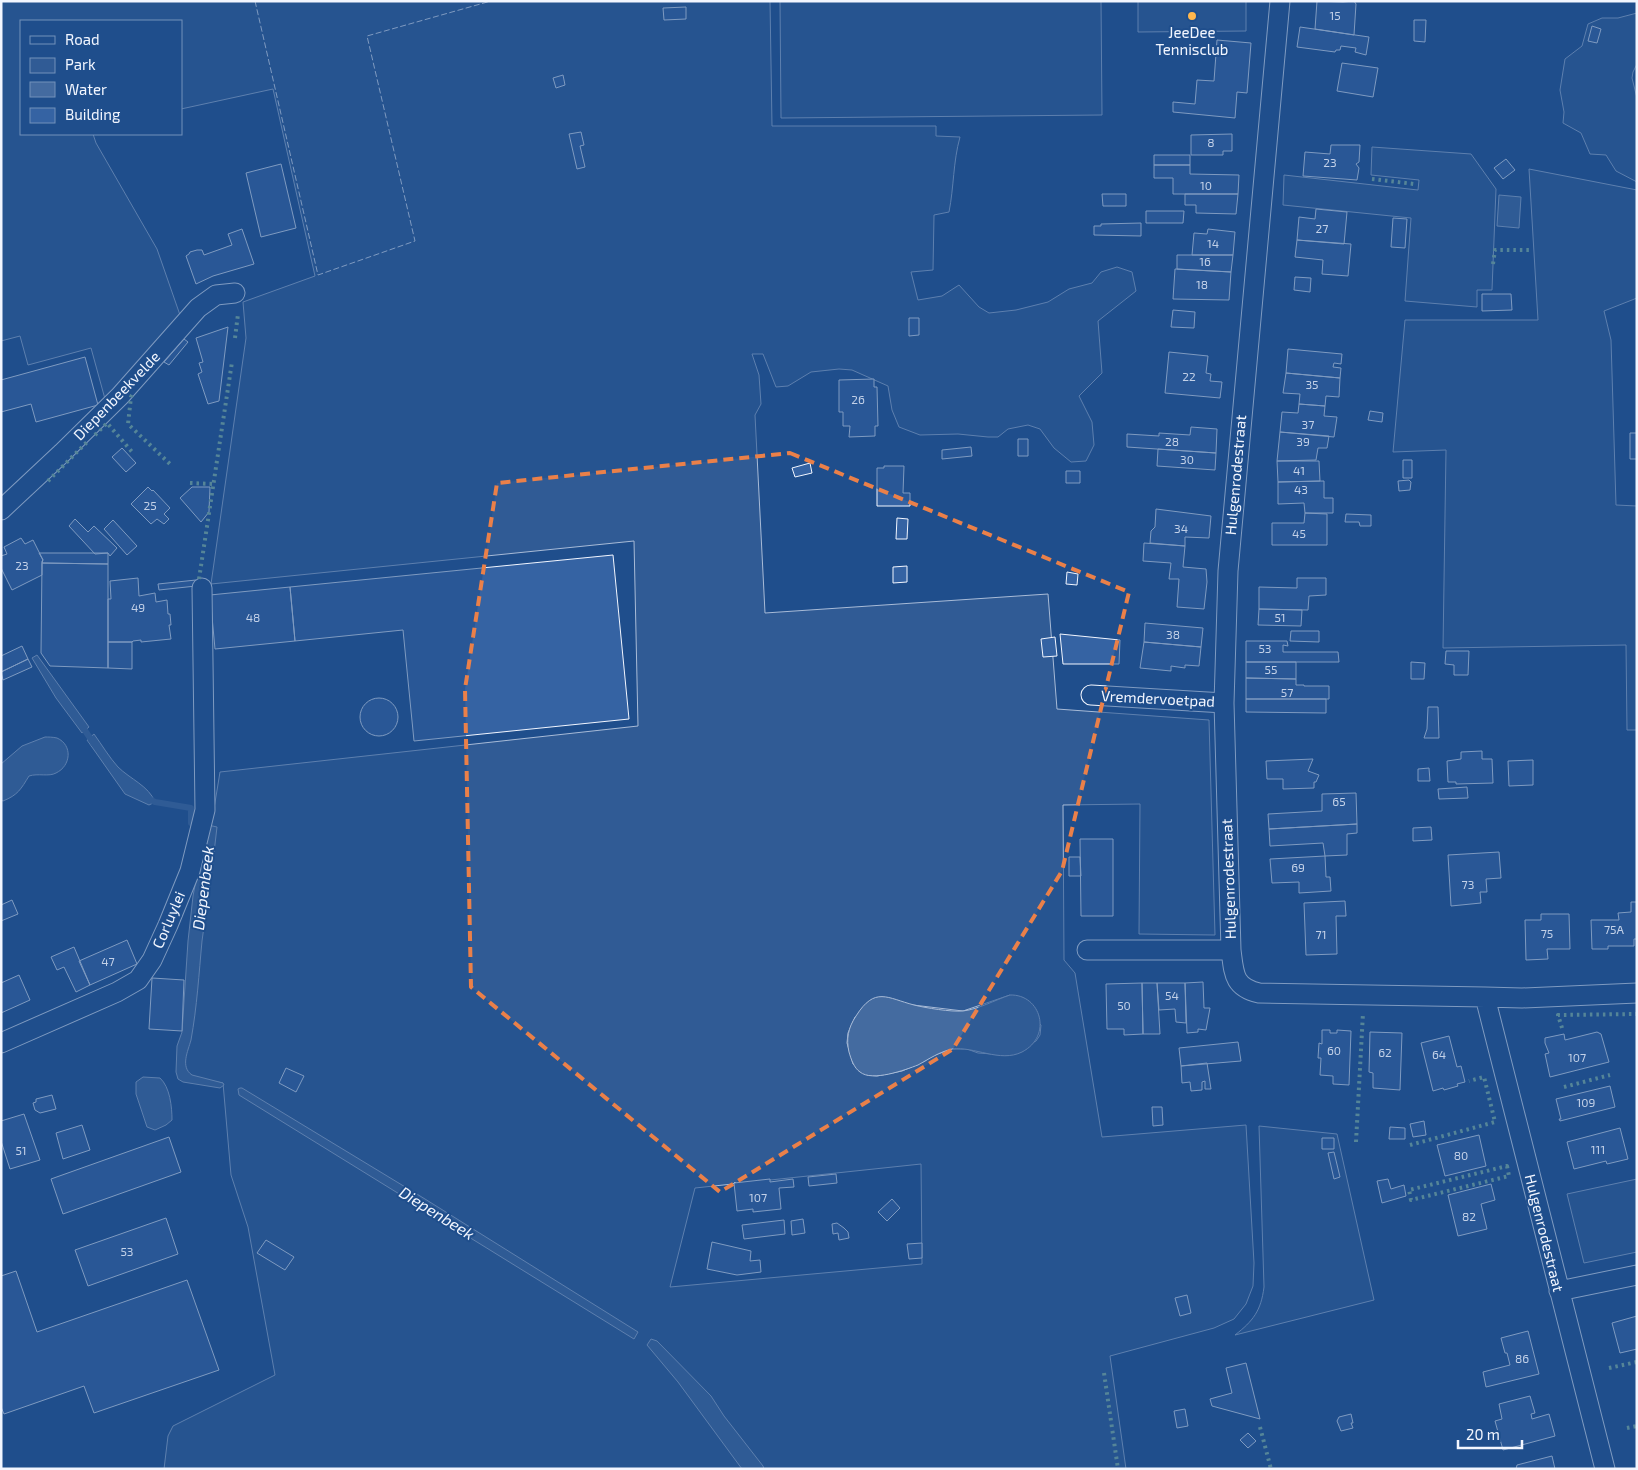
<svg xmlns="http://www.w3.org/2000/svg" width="1638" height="1470" viewBox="0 0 1638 1470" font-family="'Exo 2',sans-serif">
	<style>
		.green { fill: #305b95; stroke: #a8bbd7; fill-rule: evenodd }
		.water { fill: #446ba0; stroke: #a8bbd7 }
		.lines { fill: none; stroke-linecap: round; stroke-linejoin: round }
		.stream { stroke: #446ba0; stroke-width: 6 }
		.building { fill: #3563a3; stroke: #f2f6ff }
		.street-casing { stroke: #f2f6ff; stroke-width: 21 }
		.street { stroke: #1f4e8c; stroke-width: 19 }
		.hedge { stroke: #97c8a6; stroke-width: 4; stroke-dasharray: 2.5 4; stroke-linecap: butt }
		.fence { stroke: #f2f6ff; stroke-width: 1; stroke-dasharray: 6 2.5; stroke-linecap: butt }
		.marked { fill: none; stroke: #ea8049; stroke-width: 4; stroke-dasharray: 10 6; stroke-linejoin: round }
		.poi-dot { fill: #ffb74d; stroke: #1f4e8c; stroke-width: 2 }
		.labels { text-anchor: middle; stroke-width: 4; stroke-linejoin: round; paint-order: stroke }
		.number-label { font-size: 12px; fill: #c3d1e8 }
		.poi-label { font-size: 15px; fill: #f2f6ff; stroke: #1f4e8c }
		.street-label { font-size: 15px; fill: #f2f6ff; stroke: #1f4e8c }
		.water-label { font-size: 16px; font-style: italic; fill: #f2f6ff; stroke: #1f4e8c }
	</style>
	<rect width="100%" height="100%" fill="#1f4e8c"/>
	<path class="green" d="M1,1h769l2,125h164v10l24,1c-7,25 -6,50 -11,75l-15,3 -1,55 -22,2 7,28 24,-4 17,-11 20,22 10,6 27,-3 32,-8 21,-13 23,-6 9,-11 16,-5 15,5 4,19 -38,30 4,52 -23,23 13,26 2,23 -8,16 -15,1 -17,-14 -14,-19 -12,-4 -20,4 -10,8h-10l-30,-3 -38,1 -21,-8 -7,-17 -4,-24 -36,-16 -13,-1 -28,3 -23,14 -12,1 -13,-33h-11l7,21 2,29 -6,11 10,198 283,-19 9,115 152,11 6,215 -76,-1 1,-130 -77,1 1,155 11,13 27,164 144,-12 8,138 -1,23 -7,18 -12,15 -20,9 -104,28 16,113h-962l4,-33 5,-10 102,-51 -27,-148 -17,-52 -8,-92 -44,-8 31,-242 10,-61 418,-46 -4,-185 -423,43 35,-246 -3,-36 72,-26 -42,-187 -92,20v-88h-160v113h72l3,9 61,106 23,66 -75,84 -14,-51 -63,17 -8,-29 -19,5zM1010,995l31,30 -1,10 -4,6 -29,14 -29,-2 -11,-4h-15l-20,7 -7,5 -23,10 -25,5 -10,-1 -14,-11 -6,-21 1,-10 7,-16 58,-12 50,6zM921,1164l1,100 -252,23 25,-99z
		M780,1h321l1,114 -321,3z
		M1138,1h108v30l-108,1z
		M1637,13v51l-4,8 -1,6 5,20v84l-21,-11 -10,-16 -16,-1 -9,-21 -18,-10 1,-11 -4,-22 5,-31 17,-13 6,-22 14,-6h16z
		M1372,147l99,7 25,35 -4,101h-15v17l-72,-6 6,-83 -128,-13 1,-30 134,15 1,-10 -48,-5z
		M1529,169l108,21v108l-33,13 7,29 5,165 21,1v224h-10l-1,-85 -183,3 3,-198 -53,2 12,-132h133z
		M1259,1126l78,8 37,166 -139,35c18,-14 26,-24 29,-48z
		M1637,1179v73l-53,11 -17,-69z"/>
	<path class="water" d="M1499,195l22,2 -2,31 -22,-2z
		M37,655l52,72 -7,6 -26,-35 -24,-40z
		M94,734c8,11 15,23 24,33 12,12 31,19 37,35l-6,3 -24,-11 -38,-54z
		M45,737c3,0 8,0 12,1 16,7 14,28 -1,35 -7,4 -18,0 -27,3 -8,13 -11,19 -26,25l-2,-1v-36l21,-18z
		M208,825l9,2c-4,38 -10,76 -15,114 -3,32 -5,66 -11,99 -3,11 -11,27 1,35l31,8 1,2 -4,3 -37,-6 -5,-3 -2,-7 1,-26 5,-14 6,-91 5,-45 8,-43z
		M1010,995c31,-1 43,41 12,57 -22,11 -48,-6 -70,-3 -13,3 -23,10 -34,16 -13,5 -46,17 -58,7 -6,-4 -9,-13 -11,-20 -3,-13 -1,-24 7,-36 19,-30 31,-18 58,-11 12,3 37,7 49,6 16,-2 32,-11 47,-16z
		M143,1077l17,1c10,9 12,29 12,42l-6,5 -11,5 -8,-3 -11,-33v-12z
		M240,1088h2l183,111 213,133 -4,7 -395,-244 -1,-6z
		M651,1339l6,2 54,55 13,20 39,50 1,3h-22l-64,-87 -31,-37z"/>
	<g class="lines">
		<path class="stream" d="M80,723l14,21
			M149,799l6,3 36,6v15"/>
	</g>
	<path class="building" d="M1317,1l26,1 11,-1 2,3 -2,31 -39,-6z
		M686,7v12l-22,1 -1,-12z
		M1414,20h12l-1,22 -11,-1z
		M1592,26l9,3 -4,14 -9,-2z
		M1300,27l69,10 -3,18 -11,-3 1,-4 -15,-2 -1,4h-4l-1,2 -38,-5z
		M1217,40l34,3 -4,50 -10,-1 -2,26 -62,-6v-10l22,2 2,-24 17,1z
		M1342,63l36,5 -5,29 -36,-6z
		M563,75l2,10 -9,3 -3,-10z
		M581,132l3,13 -4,1 5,21 -8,2 -8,-35z
		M1232,134v17h-9v4h-32v-20z
		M1331,145h29l-1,17 -3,2 3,4 -2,12 -54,-4 2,-24 25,2z
		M1154,155h36v10h-36z
		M1506,159l9,11 -12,9 -9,-11z
		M281,164l15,64 -35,9 -15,-64z
		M1154,165h36v9l49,1 -1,19h-65v-16h-19z
		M1102,194h24v12h-23z
		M1185,194h53l-2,20 -40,-1v-8h-11z
		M1316,209l31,3 -3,32 -47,-4 2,-23 16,2z
		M1146,211h38l-1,12h-37z
		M1393,218l14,1 -2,29 -14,-1z
		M1141,223v13l-47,-1v-9h7v-2z
		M242,229l12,35 -41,12 -17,8 -10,-28 3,-2 1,-2 7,-2h5l2,5 28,-10 -4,-11z
		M1208,229l27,3 -2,23h-41l2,-22 13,1z
		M1297,240l54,4 -3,32 -26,-2 1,-14 -28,-3z
		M1177,255h56l-2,17 -54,-3z
		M1175,269l56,3 -2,28 -56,-1z
		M1295,277l16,1 -1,14 -16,-2z
		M1482,294h29l1,16 -30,1z
		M1173,310l22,2 -1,16 -23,-1z
		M909,318h10v17l-10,1z
		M228,327l-9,74 -11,3 -10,-30 4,-2 -3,-9 4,-1 -7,-24z
		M184,339l4,3 -19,23 -5,-3z
		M1288,349l54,5 -1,10 -7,-1 -1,4 8,1 -1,10 -54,-5z
		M1169,352l39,4 -2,17 5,1 -1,7 12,1 -2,16 -55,-5z
		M85,357l13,48 -62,17 -5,-18 -30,8v-32z
		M1286,373l54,5 -1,19 -13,-1 -1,10 -26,-2 1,-10 -17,-1z
		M874,379v8h3l1,39h-3v10l-26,1 1,-11h-7v-14h-4v-32z
		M1299,404l26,2 -1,10 13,1 -3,20 -54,-5 2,-20 16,1z
		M1370,411l13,2 -1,9 -14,-2z
		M1191,427l26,2 -1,24 -89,-6v-13l32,2v-3l31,2z
		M1280,432l49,4 -2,12h-9l-2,12 -39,1z
		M1630,433h7v26h-7z
		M1018,439h10v17h-10z
		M971,447l1,9 -30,3v-9z
		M122,448l14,15 -10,9 -14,-15z
		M1158,449l58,4 -1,17 -58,-4z
		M1403,460h9v18h-9z
		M1277,461h42l1,20 -42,1z
		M810,463l2,10 -17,4 -3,-9z
		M884,466h20l-1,27h7v13h-33v-38h7z
		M1066,471h14v12h-14z
		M1409,480l2,2 -1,8 -11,1 -1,-10z
		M1324,481v17h9v15h-28l-1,-10 -26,1v-22z
		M148,487l4,4 1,-1 17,18 -6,6 5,5 -5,5 -7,-5 -6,5 -20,-20z
		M192,487h18l-1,25 -8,10 -21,-24z
		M1156,509l55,7 -2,22 -24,-1v9l-35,-3 1,-12 4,-4z
		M1305,513l22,1v31h-55v-22h32z
		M1346,514l25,1v11h-11l-1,-4h-14z
		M897,518l11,1 -1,20h-11z
		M75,519l13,13 6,-6 23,22 -7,8 -2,-3 -13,1 -26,-28z
		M113,520l24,26 -10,9 -23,-26z
		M21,538l4,6 8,-4 10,20 -1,1v14l-30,15 -11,-22v-12l6,-2 -3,-7z
		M1144,543l41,3 -2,21 23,2 1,13 -3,27 -27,-2 2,-28h-10l2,-16 -28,-2z
		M39,553h69v11l-66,-1 1,-3z
		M613,555l16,164 -215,22 -11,-111 -108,11 -5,-54z
		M42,563l66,1v104l-58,-2 -9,-13z
		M907,566v16l-14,1v-16z
		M1067,572l11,2 -1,11 -11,-1z
		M138,578l1,18 16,-3 1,9 11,-2 1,14h2l1,11h-2l2,14 -30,3v-2l-8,1 -1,1h-24v-43h3l-1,-18z
		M1297,578h29v17l-17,1 -1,14 -49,-1v-22l38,1z
		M196,580v6l-37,4 -1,-6z
		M290,587l5,54 -80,8 -5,-54z
		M1259,609l43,1 -1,16 -43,-1z
		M1145,623l58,5 -2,19 -57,-5z
		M1291,631h28v11l-29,-1z
		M1060,634l60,6 -1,24h-56z
		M1055,637l2,19 -14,1 -2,-18z
		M1246,641h41l1,5 -5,-1v7h55l1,10h-93z
		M108,642h24v27l-24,-1z
		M1144,642l57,5 -2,19 -14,-1v3l-14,-2v5l-31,-3z
		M22,646l6,13 -27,13v-16z
		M1446,651h23l-1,24h-14v-10l-9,-1z
		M28,659l4,8 -29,13 -2,-8z
		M1246,662h50v17l-50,-1z
		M1411,662l14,1 -1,16h-13z
		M1246,678l50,1v6h8v1h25v13h-83z
		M360 717a19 19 0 1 1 38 0a19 19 0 1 1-38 0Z
		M1246,699h80v14l-80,-1z
		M1428,707h10l1,31h-15l3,-9z
		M1482,751v8h10l1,24 -37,1v-2h-8l-1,-21 14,-2v-7z
		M1313,759l-5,12 11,4 -3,7h-2v6l-31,1v-10h-16l-1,-18z
		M1533,760v25l-24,1 -1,-25z
		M1429,768l1,13h-12v-12z
		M1467,787l1,11 -29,1 -1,-10z
		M1356,793l1,31 -88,5 -1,-15 54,-3v-17z
		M1357,824v9l-10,1v21l-22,1 -2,-13 -53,3 -1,-17z
		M1431,827l1,13 -19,1v-13z
		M1080,839h33v77h-32z
		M1499,852l2,26 -15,1 1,13h-7l1,11 -30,3 -3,-51z
		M1325,856l1,21h4l1,14 -32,2v-11l-27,1 -2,-24z
		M1069,857h11l1,19h-12z
		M12,900l6,14 -17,7v-16z
		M1345,901l1,15h-10l1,38 -31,1 -2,-52z
		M1631,902h6v37h-3v7h-26v3h-16l-1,-29h28l-1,-7 13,-1z
		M1541,914h28l1,35h-23l1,10 -22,1 -1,-40h16z
		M127,940l10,24 -47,21 -11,-24z
		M74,947l16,38 -14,7 -12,-25 -7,3 -6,-13z
		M19,975l11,25 -29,13v-30z
		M152,978l32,2 -2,51 -33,-2z
		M1203,982l1,26h6l-4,22 -8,-1v3l-11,1 -2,-50z
		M1142,983l1,51 -19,1v-6h-17l-1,-45z
		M1142,983h15l3,51h-17z
		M1157,983h28l1,40 -10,-1 -1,-13 -16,1z
		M1322,1030h8v3h7v-3l14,1 -2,54 -16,-1v-8l-13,-1 1,-17h-3l1,-15 3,1z
		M1370,1032l32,1 -2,57 -27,-2v-15l-4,-1z
		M1597,1032l4,2 8,28 -59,15 -5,-23 4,-1 -4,-10v-5l19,-4 1,6z
		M1449,1036l8,31 4,-1 4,16 -8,2 1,2 -14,4 -1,-2 -10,3 -12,-48z
		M1238,1042l3,19 -60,5 -2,-18z
		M1207,1063l4,26h-6v-8l-3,1v8l-11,1 -1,-9 -8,1 -1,-17z
		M286,1068l18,8 -8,16 -17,-9z
		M1610,1086l5,21 -55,14 -1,-2h2l-5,-20z
		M52,1095l4,14 -16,4 -5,-3 -2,-7 3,-1v-3z
		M1152,1107h10l1,18 -10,1z
		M24,1114l16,46 -30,9 -9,-28v-20z
		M1424,1121l2,14 -13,2 -3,-13z
		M82,1125l8,25 -27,9 -7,-26z
		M1390,1127l15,1v11h-16z
		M1620,1128l8,31 -21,5 -1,-3 -32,8 -7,-27z
		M1479,1135l7,31 -41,10 -8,-31z
		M169,1137l12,35 -118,42 -12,-35z
		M1322,1138h12v11h-12z
		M1334,1152l6,25 -6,2 -6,-26z
		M836,1174l1,9 -28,3 -1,-9z
		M770,1179v3l23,-3 1,8 -15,1 2,21 -28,3v-3l-16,2 -3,-28z
		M1388,1179l3,10 13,-4 2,11 -24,7 -5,-22z
		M1491,1184l4,16 -14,4 6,25 -29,7 -10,-41z
		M892,1199l8,9 -13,13 -9,-9z
		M166,1218l12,36 -90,32 -13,-36z
		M803,1219l2,14 -13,2 -1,-14z
		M784,1220l1,14 -41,5 -2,-14z
		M837,1223l7,5 4,4 1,6 -10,2 -1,-7 -5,1 -1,-10z
		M266,1240l28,17 -9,13 -28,-17z
		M712,1242l39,9 -1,10 10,-1 1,12 -24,3 -30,-6z
		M922,1243v15l-13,1 -2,-15z
		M16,1271l21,61 150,-52 32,90 -125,43 -10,-27 -80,28 -3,-7v-131z
		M1187,1295l4,18 -11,3 -5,-18z
		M1637,1316v33l-17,4 -8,-30z
		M1528,1331l11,43 -53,13 -3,-15 27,-7 -3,-12h-2l-4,-15z
		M1246,1363l14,56 -48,-13 -2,-7 22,-6 -6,-25z
		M1530,1396l5,17 -4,1 1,5 17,-5 6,22 -52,14 -8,-29 7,-2 -3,-15z
		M1185,1409l3,17 -11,2 -3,-17z
		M1351,1414l2,9h-2l2,5 -12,3 -4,-10 2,-4z
		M1248,1433l8,8 -8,7 -8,-8z
		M1552,1456l3,13h-39l1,-4z"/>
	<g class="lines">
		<defs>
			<path id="street" d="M1280,1l-52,570 -4,132 7,247c3,23 2,37 28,43l226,4 120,472
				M1,510l61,-57 58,-57 78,-88 18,-13 19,-2
				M1091,695l133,8
				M1087,950h144
				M1485,997l37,1 115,-5
				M1,1043l116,-51 21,-12 14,-20 16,-35 22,-54 15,-61 -3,-222
				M1559,1291l78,-16"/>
		</defs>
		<use href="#street" class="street-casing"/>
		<use href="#street" class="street"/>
		<path class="hedge" d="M1372,179l42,5
			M1493,264l2,-14h35
			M235,338l3,-24
			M132,395l-1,2 -3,27 42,40
			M95,435l12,-12 26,30
			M48,481l39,-39
			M190,483l23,1
			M199,579l33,-217
			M1562,1028l-4,-13 79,-1
			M1564,1087l46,-12
			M1356,1142l7,-129
			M1410,1145l85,-23 -11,-45 -15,4
			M1507,1166l2,10 -98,24 -2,-10z
			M1609,1368l28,-6
			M1104,1373l14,96
			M1260,1427l11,42
			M1627,1428l10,-2"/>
		<path class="fence" d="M255,1l63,274 97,-34 -48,-205 124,-35"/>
	</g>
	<path d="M0 0H1638V1470H0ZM790,453l339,139 -67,279 -109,178 -233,143 -249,-205 -6,-298 32,-206z" fill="#1f4e8c" fill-opacity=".55" fill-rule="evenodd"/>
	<path class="marked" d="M790,453l339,139 -67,279 -109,178 -233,143 -249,-205 -6,-298 32,-206z"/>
	<circle class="poi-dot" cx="1192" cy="16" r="5"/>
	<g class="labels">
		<g class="number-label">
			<text x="1335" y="20">15</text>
			<text x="1211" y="147">8</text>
			<text x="1330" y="167">23</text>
			<text x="1206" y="190">10</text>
			<text x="1322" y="233">27</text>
			<text x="1213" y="248">14</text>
			<text x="1205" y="266">16</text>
			<text x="1202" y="289">18</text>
			<text x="1189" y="381">22</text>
			<text x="1312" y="389">35</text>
			<text x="858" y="404">26</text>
			<text x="1308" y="429">37</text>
			<text x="1172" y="446">28</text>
			<text x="1303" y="446">39</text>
			<text x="1187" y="464">30</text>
			<text x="1299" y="475">41</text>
			<text x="1301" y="494">43</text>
			<text x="150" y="510">25</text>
			<text x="1181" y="533">34</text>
			<text x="1299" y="538">45</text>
			<text x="22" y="570">23</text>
			<text x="138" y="612">49</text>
			<text x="253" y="622">48</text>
			<text x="1280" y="622">51</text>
			<text x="1173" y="639">38</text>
			<text x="1265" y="653">53</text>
			<text x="1271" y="674">55</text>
			<text x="1287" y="697">57</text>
			<text x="1339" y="806">65</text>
			<text x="1298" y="872">69</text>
			<text x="1468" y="889">73</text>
			<text x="1614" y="934">75A</text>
			<text x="1547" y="938">75</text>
			<text x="1321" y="939">71</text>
			<text x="108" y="966">47</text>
			<text x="1172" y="1000">54</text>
			<text x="1124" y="1010">50</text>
			<text x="1334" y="1055">60</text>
			<text x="1385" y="1057">62</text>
			<text x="1439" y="1059">64</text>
			<text x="1577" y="1062">107</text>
			<text x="1586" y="1107">109</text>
			<text x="1598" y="1154">111</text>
			<text x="21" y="1155">51</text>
			<text x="1461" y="1160">80</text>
			<text x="758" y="1202">107</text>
			<text x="1469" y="1221">82</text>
			<text x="127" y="1256">53</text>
			<text x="1522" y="1363">86</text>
		</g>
		<g class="poi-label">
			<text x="1192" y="38">JeeDee<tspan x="1192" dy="17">Tennisclub</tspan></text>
		</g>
		<g class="street-label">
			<text transform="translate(117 396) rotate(-46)" y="5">Diepenbeekvelde</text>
			<text transform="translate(1236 475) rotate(-85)" y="5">Hulgenrodestraat</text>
			<text transform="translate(1158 699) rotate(3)" y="5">Vremdervoetpad</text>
			<text transform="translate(1229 879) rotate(-92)" y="5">Hulgenrodestraat</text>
			<text transform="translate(169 920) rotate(-67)" y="5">Corluylei</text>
			<text transform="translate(1544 1233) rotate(76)" y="5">Hulgenrodestraat</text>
		</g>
		<g class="water-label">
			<text transform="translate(203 888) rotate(-83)" y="6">Diepenbeek</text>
			<text transform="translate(437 1213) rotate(32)" y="6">Diepenbeek</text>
		</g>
	</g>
	<rect width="1638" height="1470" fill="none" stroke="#f2f6ff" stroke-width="5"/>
	<rect x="20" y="20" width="162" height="115" fill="#1f4e8c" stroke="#7391ba"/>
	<rect x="30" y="36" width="25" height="8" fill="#1f4e8c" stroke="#7391ba"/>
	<text x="65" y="45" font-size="15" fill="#f2f6ff">Road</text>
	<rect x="30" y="58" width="25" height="15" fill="#305b95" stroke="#7391ba"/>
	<text x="65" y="70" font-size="15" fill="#f2f6ff">Park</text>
	<rect x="30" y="82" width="25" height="15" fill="#446ba0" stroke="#7391ba"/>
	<text x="65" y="95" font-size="15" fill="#f2f6ff">Water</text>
	<rect x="30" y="108" width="25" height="15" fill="#3563a3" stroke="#7391ba"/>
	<text x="65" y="120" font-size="15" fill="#f2f6ff">Building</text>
	<path d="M1458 1440v8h64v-8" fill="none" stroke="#f2f6ff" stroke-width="2.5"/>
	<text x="1466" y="1440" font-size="15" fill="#f2f6ff" stroke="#1f4e8c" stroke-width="4" paint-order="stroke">20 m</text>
</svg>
